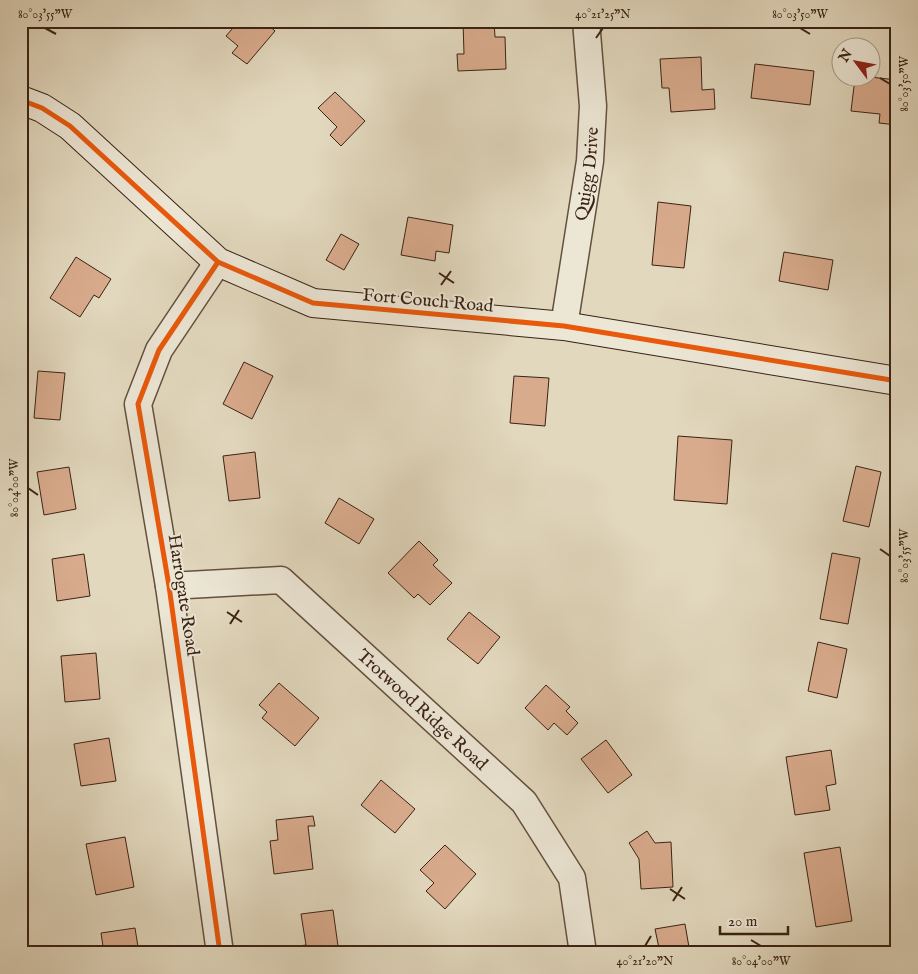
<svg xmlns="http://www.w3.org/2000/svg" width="918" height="974" viewBox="0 0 918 974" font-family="'IM FELL English',serif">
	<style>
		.building { fill: #d9ab8d; stroke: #3a2214 }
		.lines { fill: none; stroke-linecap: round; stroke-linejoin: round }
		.street-casing { stroke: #64503e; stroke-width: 29 }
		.secondary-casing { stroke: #3a2214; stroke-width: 30 }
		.street { stroke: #ece6d5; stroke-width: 26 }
		.secondary { stroke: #ece6d5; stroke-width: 28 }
		.cycleway-casing { stroke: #ece6d5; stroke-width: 8 }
		.cycleway { stroke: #e8590c; stroke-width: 5 }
		.ticks { fill: none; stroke: #3a2214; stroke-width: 2 }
		.labels { text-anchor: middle; stroke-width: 4; stroke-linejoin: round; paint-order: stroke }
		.street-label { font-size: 18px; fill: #3a2214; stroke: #ece6d5 }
		.neatline { fill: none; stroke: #3a2214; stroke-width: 2 }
		.ticks-label { font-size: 12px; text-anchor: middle; fill: #3a2214 }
	</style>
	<rect width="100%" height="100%" fill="#e2d8be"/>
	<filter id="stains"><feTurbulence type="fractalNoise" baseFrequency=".004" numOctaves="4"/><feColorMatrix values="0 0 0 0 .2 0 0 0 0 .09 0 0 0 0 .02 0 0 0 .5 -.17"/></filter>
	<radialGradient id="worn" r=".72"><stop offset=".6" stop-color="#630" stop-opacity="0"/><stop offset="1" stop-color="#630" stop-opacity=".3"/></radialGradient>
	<path class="building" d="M239,21l10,2 15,-2 11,10 -28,33 -15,-11 6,-7 -12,-10z
		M463,21h31l1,16h10l1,32 -48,2 -1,-17h7z
		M701,57l1,33 12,-1 1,20 -44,3 -2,-24h-7l-2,-29z
		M755,64l59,7 -4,34 -59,-7z
		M870,77l27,3v45l-18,-2 1,-9 -29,-3 4,-33z
		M335,92l30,29 -24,25 -11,-11 7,-8 -19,-19z
		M658,202l33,4 -7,62 -32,-3z
		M408,217l45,8 -4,28 -13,-2 -1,10 -34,-6z
		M341,234l18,10 -15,26 -18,-10z
		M784,252l49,8 -5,30 -49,-9z
		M76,257l35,22 -12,19 -5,-3 -14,22 -30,-19z
		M896,267h1v32l-6,-1z
		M244,362l29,14 -21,43 -29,-15z
		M38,371l27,2 -5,47 -26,-2z
		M514,376l35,2 -4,48 -35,-3z
		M678,436l54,4 -5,64 -53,-4z
		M255,452l5,46 -31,3 -6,-45z
		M856,466l25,6 -12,55 -26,-6z
		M69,467l7,42 -32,6 -7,-43z
		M339,498l35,21 -15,25 -34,-21z
		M419,541l19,19 -5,5 19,18 -22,22 -12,-11 -4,4 -26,-25z
		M832,553l28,5 -12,66 -28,-5z
		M84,554l6,42 -33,5 -5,-42z
		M469,612l31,25 -22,27 -31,-25z
		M818,642l29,7 -10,49 -29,-7z
		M96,653l4,46 -35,3 -4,-46z
		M279,683l40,35 -24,28 -33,-28 5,-6 -8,-7z
		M546,685l24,22 -4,4 12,12 -11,12 -13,-12 -6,7 -23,-22z
		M109,738l7,43 -35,5 -7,-42z
		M606,740l26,35 -24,18 -27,-34z
		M831,750l5,34 -10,2 4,24 -35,5 -9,-58z
		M381,780l34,29 -20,24 -34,-28z
		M313,816l2,10h-7l5,43 -39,5 -4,-33 8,-1 -2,-20z
		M647,831l8,12 16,-1 2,45 -32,2 -2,-30 -10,-16z
		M125,837l9,50 -38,8 -10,-51z
		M445,845l31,29 -31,35 -19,-18 8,-8 -14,-13z
		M840,847l12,74 -36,6 -12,-74z
		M333,910l6,43h-47l-1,-6 15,-2 -5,-31z
		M685,924l5,29h-30l-5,-24z
		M135,928l4,25h-35l-3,-20z
		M855,947l1,6h-30l-1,-1z"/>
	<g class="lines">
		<defs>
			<g id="street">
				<path d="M218,262l-59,88 -21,54 31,182 51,367"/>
				<path id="s1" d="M564,326l26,-165 3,-55 -7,-85"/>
				<path id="s2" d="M169,586l112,-6 243,222 48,76 11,75"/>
			</g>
			<path id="secondary" d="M21,100l21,8 28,18 148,136 95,41 251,23 333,55"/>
		</defs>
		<use href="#street" class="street-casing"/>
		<use href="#secondary" class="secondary-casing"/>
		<use href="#street" class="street"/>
		<use href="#secondary" class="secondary"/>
		<defs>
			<path id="cycleway" d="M21,100l21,8 28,18 148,136 95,41 251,23 333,55
				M218,262l-59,88 -21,54 31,182 51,367"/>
		</defs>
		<use href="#cycleway" class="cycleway-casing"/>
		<use href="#cycleway" class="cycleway"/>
	</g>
	<path class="ticks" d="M45,28l11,6M800,28l10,6M596,38l7,-10M880,78l10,6M439,273l15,10M441,285l10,-14M28,488l10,7M880,549l10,7M227,612l15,10M230,624l9,-14M670,889l15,10M673,901l9,-14M751,940l10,6M645,946l6,-10"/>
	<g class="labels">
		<g class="street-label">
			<text dy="6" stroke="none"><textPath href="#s1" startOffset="154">Quigg Drive</textPath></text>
			<text transform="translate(428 300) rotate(5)" y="6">Fort Couch Road</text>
			<text transform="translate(184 595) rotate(81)" y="6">Harrogate Road</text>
			<text dy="6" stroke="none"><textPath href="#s2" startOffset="304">Trotwood Ridge Road</textPath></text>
		</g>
	</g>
	<rect width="918" height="974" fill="none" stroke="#e2d8be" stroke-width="55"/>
	<g transform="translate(856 62) rotate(302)"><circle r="24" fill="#ece6d5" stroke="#a59888"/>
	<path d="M0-4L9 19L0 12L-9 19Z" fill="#8f2418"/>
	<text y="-8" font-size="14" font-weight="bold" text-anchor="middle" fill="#3a2214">N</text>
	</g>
	<path d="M720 926v8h68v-8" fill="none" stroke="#3a2214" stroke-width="2.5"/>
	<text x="728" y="926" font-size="15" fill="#3a2214" stroke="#ece6d5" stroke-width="4" paint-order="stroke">20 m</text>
	<rect x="28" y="28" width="862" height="918" class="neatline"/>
	<g class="ticks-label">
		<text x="45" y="18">80°03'55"W</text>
		<text x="603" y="18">40°21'25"N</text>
		<text x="800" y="18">80°03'50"W</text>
		<text transform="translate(904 84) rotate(-90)" y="4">80°03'50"W</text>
		<text transform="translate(14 488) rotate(-90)" y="4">80°04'00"W</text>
		<text transform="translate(904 556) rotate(-90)" y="4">80°03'55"W</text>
		<text x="645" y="965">40°21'20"N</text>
		<text x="761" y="965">80°04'00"W</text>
	</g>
	<rect width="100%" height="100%" filter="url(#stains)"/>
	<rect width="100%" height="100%" fill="url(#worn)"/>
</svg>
